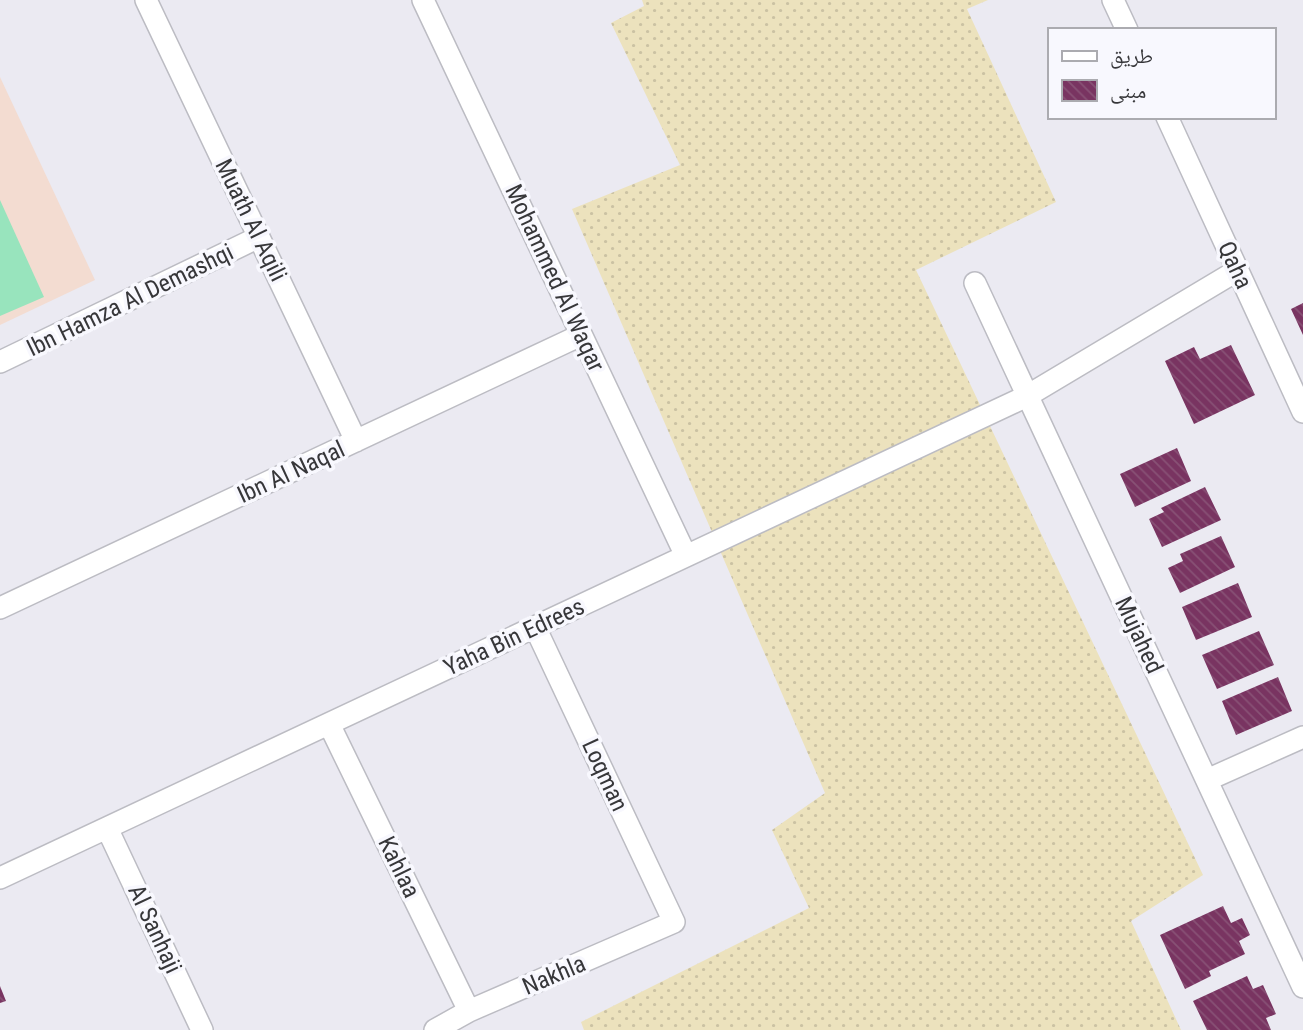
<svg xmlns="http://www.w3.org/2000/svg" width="1303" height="1030" viewBox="0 0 1303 1030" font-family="'Roboto Condensed','Noto Naskh Arabic',sans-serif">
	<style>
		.education { fill: #f3dcd1 }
		.grass { fill: #98e4bd }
		.sand { fill: url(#sand-dots) }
		.building { fill: url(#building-back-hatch) }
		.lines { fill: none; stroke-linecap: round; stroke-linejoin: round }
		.minor-casing { stroke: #bcbcc3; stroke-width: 24 }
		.minor { stroke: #fff; stroke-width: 21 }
		.labels { text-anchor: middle; stroke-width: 7; stroke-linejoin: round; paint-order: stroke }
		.street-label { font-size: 24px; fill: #37373a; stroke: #f8f8fe }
	</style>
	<defs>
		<pattern id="sand-dots" width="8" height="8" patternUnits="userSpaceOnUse" patternTransform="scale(1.75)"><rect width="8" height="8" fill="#ece2bd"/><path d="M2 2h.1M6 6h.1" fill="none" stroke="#cbc2a3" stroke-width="1.8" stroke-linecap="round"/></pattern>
		<pattern id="building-back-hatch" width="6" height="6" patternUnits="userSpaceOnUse" patternTransform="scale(1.75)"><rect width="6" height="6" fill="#793461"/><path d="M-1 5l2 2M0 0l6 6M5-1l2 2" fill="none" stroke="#885175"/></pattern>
	</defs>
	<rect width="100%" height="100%" fill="#ebeaf2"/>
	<path class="education" d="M0,77l95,203 -95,45z"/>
	<path class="grass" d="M0,200l44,97 -44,19z"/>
	<path class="sand" d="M642,0h346l-21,9 89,193 -140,68 287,605 -72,46 50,109h-597l-3,-8 228,-114 -37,-78 53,-37 -253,-584 108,-44 -69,-142 33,-17z"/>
	<path class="building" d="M1303,303v32l-12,-26z
		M1231,345l24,50 -61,29 -29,-63 29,-14 6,12z
		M1177,448l14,33 -56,26 -15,-33z
		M1205,487l16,33 -59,27 -13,-28 15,-7 -3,-4z
		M1221,536l14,31 -55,26 -12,-25 15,-7 -3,-7z
		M1238,583l14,34 -56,23 -14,-33z
		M1259,631l15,34 -57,24 -15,-34z
		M1278,677l14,34 -56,24 -14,-34z
		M1223,906l8,17 11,-5 8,17 -11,6 6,13 -36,17 2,5 -26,13 -25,-54z
		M1247,976l6,13 10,-4 13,29 -10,4 5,12h-64l-14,-29z
		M0,986l6,15 -6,2z"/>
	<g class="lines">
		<defs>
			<path id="minor" d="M146,0l210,441
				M423,0l263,556
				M1113,0l14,30
				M1167,117l136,295
				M975,283l328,704
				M0,362l259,-125
				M0,608l581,-273
				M329,724l140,287
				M1207,780l96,-43
				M107,828l95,202
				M0,878l1027,-482 211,-126
				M435,1030l34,-19 205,-89 -139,-295"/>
		</defs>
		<use href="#minor" class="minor-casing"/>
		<use href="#minor" class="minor"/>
	</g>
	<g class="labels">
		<g class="street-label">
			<text transform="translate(251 220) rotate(64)" y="8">Muath Al Aqili</text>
			<text transform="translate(1235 265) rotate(65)" y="8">Qaha</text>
			<text transform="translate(555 278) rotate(65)" y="8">Mohammed Al Waqar</text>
			<text transform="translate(130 300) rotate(-26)" y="8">Ibn Hamza Al Demashqi</text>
			<text transform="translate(291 472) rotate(-25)" y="8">Ibn Al Naqal</text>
			<text transform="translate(1139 635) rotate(65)" y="8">Mujahed</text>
			<text transform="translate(514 637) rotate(-25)" y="8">Yaha Bin Edrees</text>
			<text transform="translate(605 775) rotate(65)" y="8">Loqman</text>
			<text transform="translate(399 867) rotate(64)" y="8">Kahlaa</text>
			<text transform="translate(155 929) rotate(65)" y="8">Al Sanhaji</text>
			<text transform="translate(554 975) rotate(-23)" y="8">Nakhla</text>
		</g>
	</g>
	<rect x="1048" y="28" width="228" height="91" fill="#f8f8fe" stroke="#ababb0" stroke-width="2"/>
	<rect x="1062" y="51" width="35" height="10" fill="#ffffff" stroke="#ababb0" stroke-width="2"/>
	<text x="1110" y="63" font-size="21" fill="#37373a">طريق</text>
	<rect x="1062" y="80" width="35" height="21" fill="url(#building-back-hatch)" stroke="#ababb0" stroke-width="2"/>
	<text x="1110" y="98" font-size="21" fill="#37373a">مبنى</text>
</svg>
